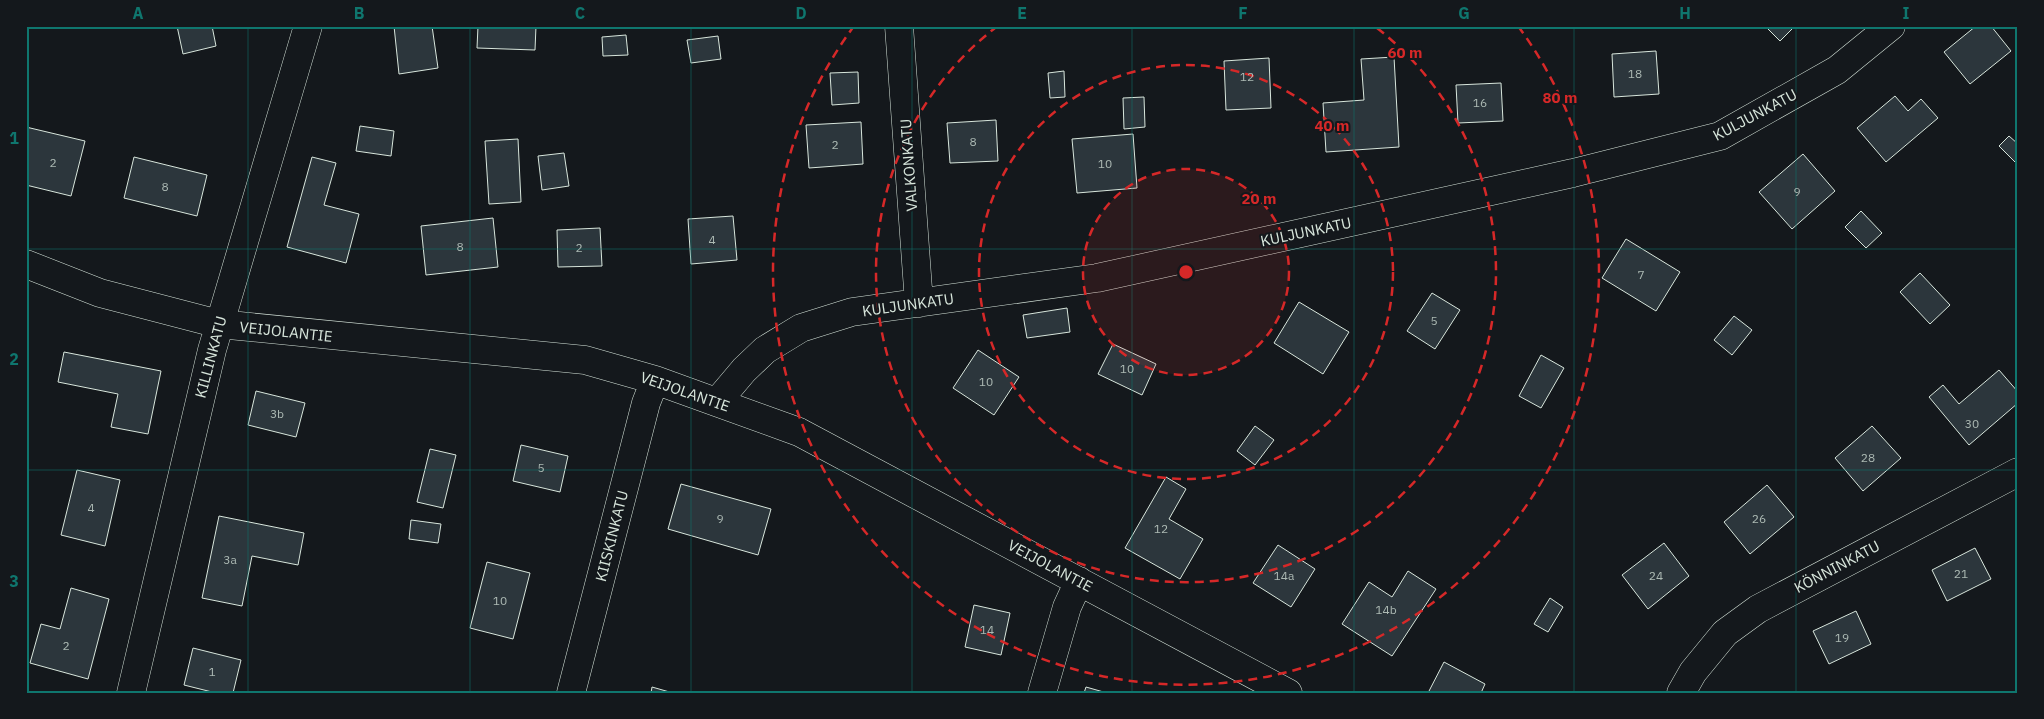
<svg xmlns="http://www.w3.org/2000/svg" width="2044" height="719" viewBox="0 0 2044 719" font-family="'IBM Plex Sans',sans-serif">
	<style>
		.building { fill: #2c363c; stroke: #d8e6dc }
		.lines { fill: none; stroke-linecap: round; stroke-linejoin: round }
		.minor-casing { stroke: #d8e6dc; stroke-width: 29 }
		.minor { stroke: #14181c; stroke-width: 28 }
		.grid { fill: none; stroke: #0f766e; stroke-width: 1; stroke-opacity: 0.55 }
		.ring { fill: none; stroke: #d62828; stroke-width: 2.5; stroke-dasharray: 9 6 }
		.labels { text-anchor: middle; stroke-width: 4; stroke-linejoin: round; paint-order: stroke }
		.number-label { font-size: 12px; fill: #adbab4 }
		.street-label { font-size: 15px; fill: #d8e6dc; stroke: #14181c }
		.centre { fill: #d62828; stroke: #14181c; stroke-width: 2.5 }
		.ring-label { font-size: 15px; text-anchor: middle; font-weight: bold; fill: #d62828; stroke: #14181c; stroke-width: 4; stroke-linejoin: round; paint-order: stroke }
		.neatline { fill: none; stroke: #0f766e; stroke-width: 2 }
		.grid-label { font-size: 16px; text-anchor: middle; font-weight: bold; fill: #0f766e }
	</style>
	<rect width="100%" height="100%" fill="#14181c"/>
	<path class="building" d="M177,26h35l4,20 -33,8z
		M394,26h38l6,42 -39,6z
		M478,26h58l-1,24 -58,-2z
		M1765,26h30l-15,15z
		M1976,26h15l20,25 -41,33 -26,-32z
		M626,35l2,20 -25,1 -1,-19z
		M718,36l3,23 -30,4 -4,-23z
		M1656,51l3,43 -45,3 -2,-43z
		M1394,57l5,90 -73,5 -3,-49 41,-3 -3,-41z
		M1269,58l2,50 -45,2 -2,-49z
		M1064,71l1,26 -15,1 -2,-25z
		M858,72l1,31 -27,2 -2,-32z
		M1501,83l2,38 -45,2 -2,-38z
		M1895,96l13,15 13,-12 17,19 -52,44 -29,-34z
		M1144,97l1,30 -21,2 -1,-31z
		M996,120l2,41 -48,2 -3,-40z
		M861,122l2,42 -54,4 -3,-43z
		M360,126l34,5 -3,25 -35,-5z
		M26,127l59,14 -14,55 -45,-11z
		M1133,134l4,54 -60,5 -5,-54z
		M2009,136l9,8v21l-19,-19z
		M518,139l3,63 -32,2 -4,-63z
		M564,153l5,33 -27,4 -4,-34z
		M1803,154l32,37 -43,38 -33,-37z
		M134,157l73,18 -10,41 -73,-18z
		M312,157l24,6 -12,42 35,9 -13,49 -59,-16z
		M1861,211l21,22 -16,15 -21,-21z
		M733,216l4,44 -46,4 -3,-45z
		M493,218l5,49 -72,8 -5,-49z
		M600,228l2,38 -44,1 -1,-37z
		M1626,239l54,33 -24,39 -54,-33z
		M1920,273l30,32 -20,19 -30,-32z
		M1432,293l28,17 -25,39 -28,-18z
		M1299,302l50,30 -26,42 -49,-31z
		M1067,308l3,24 -43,6 -4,-23z
		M1734,316l18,14 -20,25 -18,-15z
		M1113,344l43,20 -14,31 -44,-21z
		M978,350l41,27 -25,38 -41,-27z
		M64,352l97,19 -13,63 -37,-7 7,-33 -60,-12z
		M1541,355l23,13 -23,40 -22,-12z
		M1999,370l19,22v11l-49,42 -40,-48 14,-12 16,19z
		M256,391l49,12 -9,34 -48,-12z
		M1255,426l19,14 -19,25 -18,-14z
		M1872,426l29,32 -38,33 -28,-33z
		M521,445l47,11 -8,36 -47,-11z
		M430,449l26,6 -13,53 -26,-6z
		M77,470l43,10 -15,66 -44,-11z
		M1166,477l20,12 -17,30 34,20 -23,40 -55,-31z
		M681,484l90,25 -13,46 -90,-26z
		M1767,485l27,32 -44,37 -26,-32z
		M219,516l85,17 -6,32 -46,-9 -10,50 -40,-8z
		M411,520l30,4 -3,19 -29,-4z
		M1664,543l25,33 -41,33 -26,-34z
		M1278,545l37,24 -24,38 -38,-24z
		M1975,548l16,31 -44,22 -15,-31z
		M487,562l43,11 -17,66 -43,-11z
		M1408,571l28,18 -44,67 -50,-32 27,-42 23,15z
		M71,588l38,11 -21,80 -58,-16 11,-39 19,5z
		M1550,598l13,9 -15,25 -14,-8z
		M974,605l36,8 -9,42 -36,-8z
		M1856,611l15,33 -42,20 -16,-33z
		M193,648l48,12 -8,33h-17l-32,-8z
		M1444,662l41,22 -4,9h-53z
		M652,687l21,6h-22z
		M1086,687l21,6h-23z"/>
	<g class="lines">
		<defs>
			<path id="minor" d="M899,26l20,277
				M26,264l74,29 119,31 366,36 70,20 144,52 489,261
				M717,402l27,-32 21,-20 36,-22 51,-16 245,-34 476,-105 147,-37 117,-66 54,-44
				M131,693l81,-343 96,-324
				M571,693l75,-290 9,-23
				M1042,693l25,-86 12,-26
				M1681,693l12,-21 32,-39 33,-24 260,-137"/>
		</defs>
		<use href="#minor" class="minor-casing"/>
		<use href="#minor" class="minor"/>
	</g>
	<path class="grid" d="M248,26v667M470,26v667M691,26v667M912,26v667M1132,26v667M1354,26v667M1574,26v667M1796,26v667M26,249h1992M26,470h1992"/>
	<circle cx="1186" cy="272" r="103" fill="#d62828" fill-opacity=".12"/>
	<g class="ring">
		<circle cx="1186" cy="272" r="103"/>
		<circle cx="1186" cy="272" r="207"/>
		<path d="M1377 28A310 310 0 1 1 995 28"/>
		<path d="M1518 26A413 413 0 1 1 854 26"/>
	</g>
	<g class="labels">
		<g class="number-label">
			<text x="1635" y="78">18</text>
			<text x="1247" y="81">12</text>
			<text x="1480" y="107">16</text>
			<text x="973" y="146">8</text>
			<text x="835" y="149">2</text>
			<text x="53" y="167">2</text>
			<text x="1105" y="168">10</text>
			<text x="165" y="191">8</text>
			<text x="1797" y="196">9</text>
			<text x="712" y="244">4</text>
			<text x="460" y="251">8</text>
			<text x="579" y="252">2</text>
			<text x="1641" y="279">7</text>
			<text x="1434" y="325">5</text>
			<text x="1127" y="373">10</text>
			<text x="986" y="386">10</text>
			<text x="277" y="418">3b</text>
			<text x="1972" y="428">30</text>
			<text x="1868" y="462">28</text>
			<text x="541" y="472">5</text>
			<text x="91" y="512">4</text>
			<text x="720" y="523">9</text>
			<text x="1759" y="523">26</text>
			<text x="1161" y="533">12</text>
			<text x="230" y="564">3a</text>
			<text x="1961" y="578">21</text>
			<text x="1284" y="580">14a</text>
			<text x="1656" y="580">24</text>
			<text x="500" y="605">10</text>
			<text x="1386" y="614">14b</text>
			<text x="987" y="634">14</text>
			<text x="1842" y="642">19</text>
			<text x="66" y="650">2</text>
			<text x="212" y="676">1</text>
		</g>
		<g class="street-label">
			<text transform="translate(1755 115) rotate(-28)" y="5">KULJUNKATU</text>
			<text transform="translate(909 165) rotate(-94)" y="5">VALKONKATU</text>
			<text transform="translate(1306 232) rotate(-12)" y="5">KULJUNKATU</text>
			<text transform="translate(908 305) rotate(-8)" y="5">KULJUNKATU</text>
			<text transform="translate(286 332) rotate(6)" y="5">VEIJOLANTIE</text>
			<text transform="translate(211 357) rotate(-75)" y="5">KILLINKATU</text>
			<text transform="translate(685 392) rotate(19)" y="5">VEIJOLANTIE</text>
			<text transform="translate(612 536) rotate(-76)" y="5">KIISKINKATU</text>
			<text transform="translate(1050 566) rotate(28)" y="5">VEIJOLANTIE</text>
			<text transform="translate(1837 567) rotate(-28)" y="5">KÖNNINKATU</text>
		</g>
	</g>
	<circle cx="1186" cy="272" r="8" class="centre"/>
	<g class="ring-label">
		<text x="1405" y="58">60 m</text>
		<text x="1560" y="103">80 m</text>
		<text x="1332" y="131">40 m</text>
		<text x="1259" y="204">20 m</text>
	</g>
	<rect width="2044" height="719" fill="none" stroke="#14181c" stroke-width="55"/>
	<rect x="28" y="28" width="1988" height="664" class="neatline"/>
	<g class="grid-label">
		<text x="138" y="19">A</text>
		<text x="359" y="19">B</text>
		<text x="580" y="19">C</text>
		<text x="801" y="19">D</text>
		<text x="1022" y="19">E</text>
		<text x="1243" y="19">F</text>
		<text x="1464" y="19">G</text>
		<text x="1685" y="19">H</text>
		<text x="1906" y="19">I</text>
		<text x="14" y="144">1</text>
		<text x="14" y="365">2</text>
		<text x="14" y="587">3</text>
	</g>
</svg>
